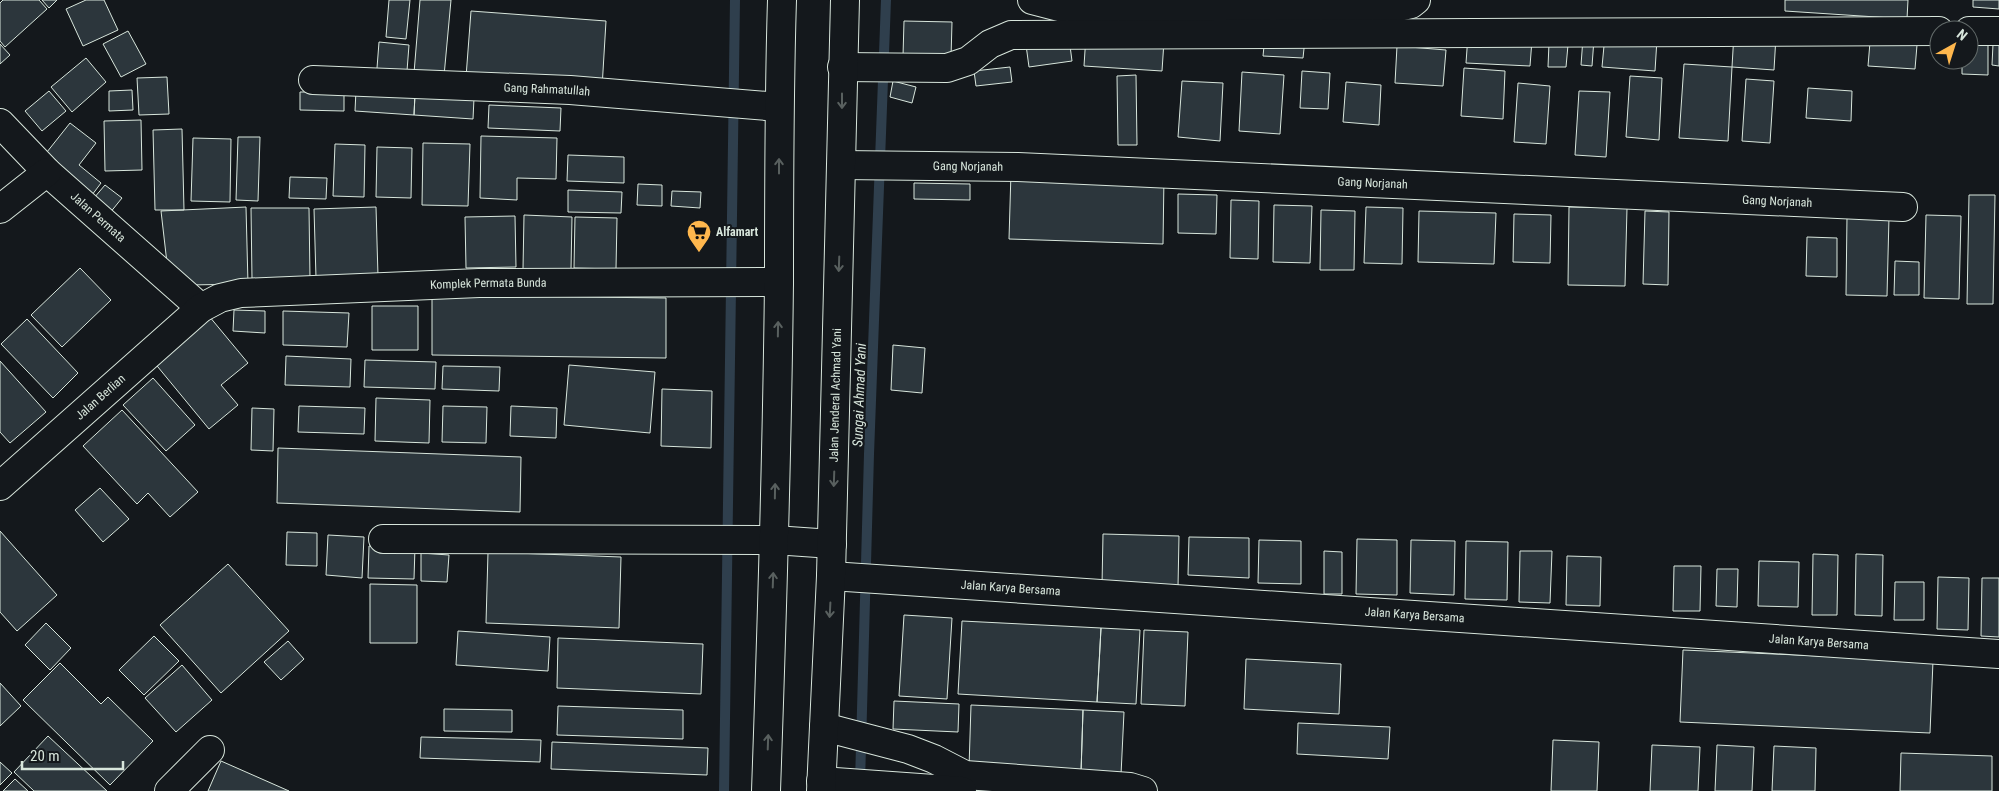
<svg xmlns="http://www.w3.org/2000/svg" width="1999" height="791" viewBox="0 0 1999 791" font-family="'Roboto Condensed',sans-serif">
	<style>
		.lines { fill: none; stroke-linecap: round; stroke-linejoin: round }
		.stream { stroke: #2f3f4d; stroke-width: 10 }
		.building { fill: #2c363c; stroke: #d8e6dc }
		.minor-casing { stroke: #d8e6dc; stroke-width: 30 }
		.highway-casing { stroke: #d8e6dc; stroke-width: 30 }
		.minor { stroke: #14181c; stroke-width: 28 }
		.highway { stroke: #14181c; stroke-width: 28 }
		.oneway { stroke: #59605f }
		.labels { text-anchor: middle; stroke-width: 4; stroke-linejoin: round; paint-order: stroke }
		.street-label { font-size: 12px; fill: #d8e6dc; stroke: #14181c }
		.poi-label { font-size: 12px; font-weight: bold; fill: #d8e6dc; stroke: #14181c; text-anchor: start }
		.water-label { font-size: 14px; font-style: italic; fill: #d8e6dc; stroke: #14181c }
	</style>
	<rect width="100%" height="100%" fill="#14181c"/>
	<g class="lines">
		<path class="stream" d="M860,783l9,-329 17,-454
			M724,791l11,-791"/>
	</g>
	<path class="building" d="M3,0h36l8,9 -42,38 -5,-6v-38z
		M42,0h15l-8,8z
		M86,0h18l14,30 -35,16 -17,-37z
		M389,0h21l-4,39 -20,-2z
		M420,0h31l-7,76 -30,-3z
		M1785,0h123l-1,19 -122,-8z
		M1973,0h26v9l-26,-2z
		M471,11l135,10 -4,67 -136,-11z
		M904,21l48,1 -1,36 -48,-2z
		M128,31l18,33 -25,13 -18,-33z
		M1734,33l42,3 -2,34 -42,-3z
		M1086,35l78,6 -2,30 -78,-5z
		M1468,35l64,5 -2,26 -64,-3z
		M1605,35l52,4 -2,32 -53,-4z
		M1265,36l40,3 -2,19 -40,-2z
		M1069,38l3,23 -43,6 -3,-22z
		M1583,38l11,1 -2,27 -11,-1z
		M379,42l30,3 -3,39 -30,-3z
		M1870,42l47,3 -2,24 -47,-3z
		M1549,43l19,2 -2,22h-18z
		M1969,43h19v32l-26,-1v-14h7z
		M0,44l10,11 -10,9z
		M1993,44l6,1v21l-7,-1z
		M1397,46l49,4 -3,36 -48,-3z
		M86,58l20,24 -34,30 -21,-25z
		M1684,64l48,3 -4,74 -49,-3z
		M1010,67l2,15 -36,4 -2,-15z
		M1464,68l41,3 -2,48 -42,-3z
		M1302,71l28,2 -2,36 -28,-1z
		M1242,72l42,3 -4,59 -41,-3z
		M1136,75l1,70h-19l-1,-69z
		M1630,76l32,2 -3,62 -33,-3z
		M167,77l2,37 -30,1 -2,-37z
		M1746,79l28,2 -4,62 -28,-2z
		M893,81l23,6 -4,16 -22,-6z
		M1182,81l41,2 -3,58 -42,-4z
		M1346,82l35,3 -2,40 -36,-3z
		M1518,83l32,3 -4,58 -32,-2z
		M1808,88l44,3 -1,30 -45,-3z
		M132,90l1,20 -24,1v-20z
		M356,90l59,4 -1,21 -59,-4z
		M49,91l17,20 -24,20 -17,-20z
		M1579,91l31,1 -4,65 -31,-2z
		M300,92h44v19l-44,-1z
		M415,94l59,4 -1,21 -59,-4z
		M489,105l72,3 -1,23 -72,-3z
		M141,120l1,50 -37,1 -1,-50z
		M70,123l26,20 -17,22 22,18 -9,12 -49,-38z
		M182,129l2,81h-29l-2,-80z
		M481,136l76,2 -1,41 -39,-1v22l-37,-2z
		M238,137h22l-2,64 -22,-1z
		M193,138l38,1 -1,63 -39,-1z
		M423,143l47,1 -2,62 -46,-1z
		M335,144l30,1 -1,52 -31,-1z
		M377,147l35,1 -1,50 -35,-1z
		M568,155l56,2v26l-57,-2z
		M1011,172l153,4 -1,68 -154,-5z
		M290,177l37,1 -1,21 -37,-1z
		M914,183l56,1v16l-56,-1z
		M638,184l24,1v21l-25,-1z
		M105,185l17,13 -17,21 -17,-14z
		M568,190l54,2 -1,21 -53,-1z
		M672,191l29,1 -1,16 -29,-2z
		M1178,194l39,1 -1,39 -38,-1z
		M1969,195h26l-2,109h-26z
		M1231,200l28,1 -1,58 -28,-1z
		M1274,205l38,1 -2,57 -37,-1z
		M246,207l2,77 -60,1 -21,-22 -6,-52z
		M376,207l2,69 -62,2 -2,-69z
		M1366,207l37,1 -1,56 -38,-1z
		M1569,207l58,1 -2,78 -57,-1z
		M251,208h58l1,71h-58z
		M1321,210l34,1 -1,59h-34z
		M1419,211l77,2 -2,51 -76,-2z
		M1645,211l24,1 -1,73 -25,-1z
		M1514,214l37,1 -1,48 -37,-1z
		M524,215l48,2 -1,53 -48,-1z
		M1926,215l35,1 -2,83 -35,-1z
		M515,216l1,51 -50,1 -1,-51z
		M1847,216l42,1 -2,79 -41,-1z
		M575,217l42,1 -1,51 -42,-1z
		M1807,237l30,1v39l-31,-1z
		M1895,261l24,1v33h-25z
		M80,268l31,32 -49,47 -31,-32z
		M432,295l234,3v60l-234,-3z
		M372,306h46v44h-46z
		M234,310l31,1v22l-32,-2z
		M283,311l66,2 -2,34 -64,-2z
		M209,316l39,47 -27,22 17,20 -29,24 -56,-68z
		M27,319l51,54 -25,25 -52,-54z
		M893,345l32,3 -3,45 -31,-3z
		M286,356l65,3 -1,28 -65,-2z
		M365,360l71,2 -1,27 -71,-2z
		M0,361l46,51 -36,31 -10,-11z
		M569,365l86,7 -5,61 -86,-8z
		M443,366l57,1 -1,24 -57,-2z
		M153,378l42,47 -29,26 -43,-46z
		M662,389l50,2 -1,57 -50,-2z
		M376,398l54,2 -1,43 -54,-2z
		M299,406l66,2 -1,26 -66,-2z
		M443,406l44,1 -1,36 -44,-1z
		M511,406l46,2 -1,30 -46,-2z
		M252,408l22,1 -1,42 -22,-1z
		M122,410l76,82 -28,25 -22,-24 -11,11 -54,-58z
		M278,448l243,9 -1,55 -243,-9z
		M100,488l29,31 -26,23 -28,-32z
		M0,531l57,64 -40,36 -17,-19z
		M287,532l30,1v33l-31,-1z
		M1103,534l76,2 -1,51 -76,-2z
		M328,535l36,2 -2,41 -36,-3z
		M1189,537l60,1v40l-61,-3z
		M1357,539l40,1v55l-41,-1z
		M1259,540l42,1v43l-43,-1z
		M1411,540l44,1 -1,54 -44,-2z
		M1466,541l42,1 -1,58 -42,-1z
		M369,546l46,1 -1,32 -46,-1z
		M1324,551l18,1v42h-18z
		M1520,551h32l-2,52 -31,-1z
		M488,552l133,5 -2,71 -133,-5z
		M421,553l28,2 -2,27 -26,-1z
		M1813,554l25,1 -1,60h-25z
		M1856,554l27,1 -1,61 -27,-1z
		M1567,556l34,1 -1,49 -34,-1z
		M1759,561l40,1 -1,45 -40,-1z
		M228,564l61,67 -68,62 -61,-68z
		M1674,566h27l-1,45h-27z
		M1717,569h21l-1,38 -21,-1z
		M1938,577l31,1 -1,52 -31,-1z
		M1982,578h17v59l-18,-1z
		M1895,582h29v38h-30z
		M370,584l47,1v58h-47z
		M904,615l48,3 -5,81 -48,-3z
		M962,621l139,7 -4,74 -139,-8z
		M46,623l25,25 -21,22 -25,-25z
		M1101,628l39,2 -4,74 -39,-2z
		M1144,630l44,2 -3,74 -44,-2z
		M458,631l92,6 -2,34 -92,-6z
		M154,636l25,25 -35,34 -25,-25z
		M558,638l145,6 -2,50 -144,-6z
		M288,641l16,18 -23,21 -17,-18z
		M1683,650l250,11 -3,72 -250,-11z
		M1246,659l95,5 -2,50 -95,-5z
		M60,663l41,41 7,-7 45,44 -43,44 -87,-85z
		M182,665l30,35 -36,32 -31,-34z
		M0,683l21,23 -21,20z
		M894,701l65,3 -1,28 -65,-3z
		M971,705l112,5 -2,63 -112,-5z
		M558,706l125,4v29l-126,-4z
		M444,709l68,1v22l-68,-1z
		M1083,710l41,2 -3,63 -40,-2z
		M1298,723l92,4 -2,32 -91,-5z
		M48,736l59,55h-73l-20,-19z
		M421,737l120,3 -1,22 -120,-4z
		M1553,740l46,2 -2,49h-46z
		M552,742l156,6 -1,27 -156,-6z
		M1652,745l48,2 -2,44h-48z
		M1717,745l37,2 -2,44h-37z
		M1774,746l42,2 -1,43h-43z
		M1901,753l91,3v35h-92z
		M221,761l68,30h-81z
		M0,762l12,11 -12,12z
		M15,779l13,12h-25z"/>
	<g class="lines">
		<defs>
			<g id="minor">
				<path d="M1032,0l54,14 312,-7 13,-3 5,-4"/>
				<path d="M1969,31h30"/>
				<path d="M842,67l105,1 21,-7 22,-17 21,-9 928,-4"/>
				<path id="s1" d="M313,80l257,10 209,17"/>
				<path id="s2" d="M0,123l47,49 154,136"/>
				<path id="s3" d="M842,165l176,2 885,40"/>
				<path d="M0,209l47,-37"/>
				<path id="s4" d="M0,486l201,-178 19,-10 21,-5 238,-10 300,-1"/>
				<path d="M383,539l391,1"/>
				<path id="s5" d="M831,576l1168,78"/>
				<path d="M824,727l84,22 26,10 31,16 165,12 13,4"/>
				<path d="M821,781l141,10"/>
				<path d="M169,791l41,-41"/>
			</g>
			<g id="highway">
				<path d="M774,540l58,4"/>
				<path d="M766,791c6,-170 11,-339 13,-509 0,-94 0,-188 3,-282"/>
				<path id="s6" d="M821,791l10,-215 14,-576"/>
			</g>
		</defs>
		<use href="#minor" class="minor-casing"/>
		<use href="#highway" class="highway-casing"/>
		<use href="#minor" class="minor"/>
		<use href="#highway" class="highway"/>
	</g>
	<defs><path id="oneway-shaft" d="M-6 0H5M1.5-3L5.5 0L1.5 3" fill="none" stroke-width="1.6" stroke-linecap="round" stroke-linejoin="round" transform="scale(1.25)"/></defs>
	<g class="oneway">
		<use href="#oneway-shaft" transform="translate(842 101) rotate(90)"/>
		<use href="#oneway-shaft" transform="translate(779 166) rotate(-90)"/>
		<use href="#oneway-shaft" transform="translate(839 264) rotate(92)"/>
		<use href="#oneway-shaft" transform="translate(778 329) rotate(-89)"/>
		<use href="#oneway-shaft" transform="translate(834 479) rotate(92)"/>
		<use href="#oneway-shaft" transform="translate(775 491) rotate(-89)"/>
		<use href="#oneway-shaft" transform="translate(773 580) rotate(-88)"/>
		<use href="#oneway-shaft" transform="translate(830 610) rotate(93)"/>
		<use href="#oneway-shaft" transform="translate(768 742) rotate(-88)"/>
	</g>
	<defs>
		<symbol id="supermarket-pin" viewBox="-11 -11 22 30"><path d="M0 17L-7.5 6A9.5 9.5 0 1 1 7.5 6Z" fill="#ffb74d" stroke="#14181c"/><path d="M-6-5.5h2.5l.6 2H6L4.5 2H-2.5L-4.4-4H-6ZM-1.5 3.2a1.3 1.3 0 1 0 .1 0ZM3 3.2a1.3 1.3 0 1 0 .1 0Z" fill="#111"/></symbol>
	</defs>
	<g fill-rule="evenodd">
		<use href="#supermarket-pin" x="685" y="218" width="28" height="38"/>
	</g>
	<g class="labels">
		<g class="street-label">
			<text dy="4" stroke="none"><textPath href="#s1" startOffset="234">Gang Rahmatullah</textPath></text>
			<text dy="4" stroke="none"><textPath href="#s3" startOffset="126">Gang Norjanah</textPath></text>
			<text dy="4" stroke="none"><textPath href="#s3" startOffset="531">Gang Norjanah</textPath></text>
			<text dy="4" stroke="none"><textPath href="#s3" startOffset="936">Gang Norjanah</textPath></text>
			<text dy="4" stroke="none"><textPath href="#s2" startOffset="136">Jalan Permata</textPath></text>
			<text dy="4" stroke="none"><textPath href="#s4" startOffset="559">Komplek Permata Bunda</textPath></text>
			<text dy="4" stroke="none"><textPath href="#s6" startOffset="396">Jalan Jenderal Achmad Yani</textPath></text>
			<text dy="4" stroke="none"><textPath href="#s4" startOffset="134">Jalan Berlian</textPath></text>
			<text dy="4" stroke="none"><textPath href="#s5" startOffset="180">Jalan Karya Bersama</textPath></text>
			<text dy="4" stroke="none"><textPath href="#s5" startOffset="585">Jalan Karya Bersama</textPath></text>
			<text dy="4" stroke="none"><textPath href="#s5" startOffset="990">Jalan Karya Bersama</textPath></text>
		</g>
		<g class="poi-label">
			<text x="716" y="236">Alfamart</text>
		</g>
		<g class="water-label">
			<text transform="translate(859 395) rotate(-88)" y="5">Sungai Ahmad Yani</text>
		</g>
	</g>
	<g transform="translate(1954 45) rotate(39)"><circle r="24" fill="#14181c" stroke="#626a69"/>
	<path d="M0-4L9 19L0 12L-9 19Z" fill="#ffb74d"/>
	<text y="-8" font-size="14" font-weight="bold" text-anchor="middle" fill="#d8e6dc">N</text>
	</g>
	<path d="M22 761v8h101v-8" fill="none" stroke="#d8e6dc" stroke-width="2.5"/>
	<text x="30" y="761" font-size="15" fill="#d8e6dc" stroke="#14181c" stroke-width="4" paint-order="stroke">20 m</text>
</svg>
